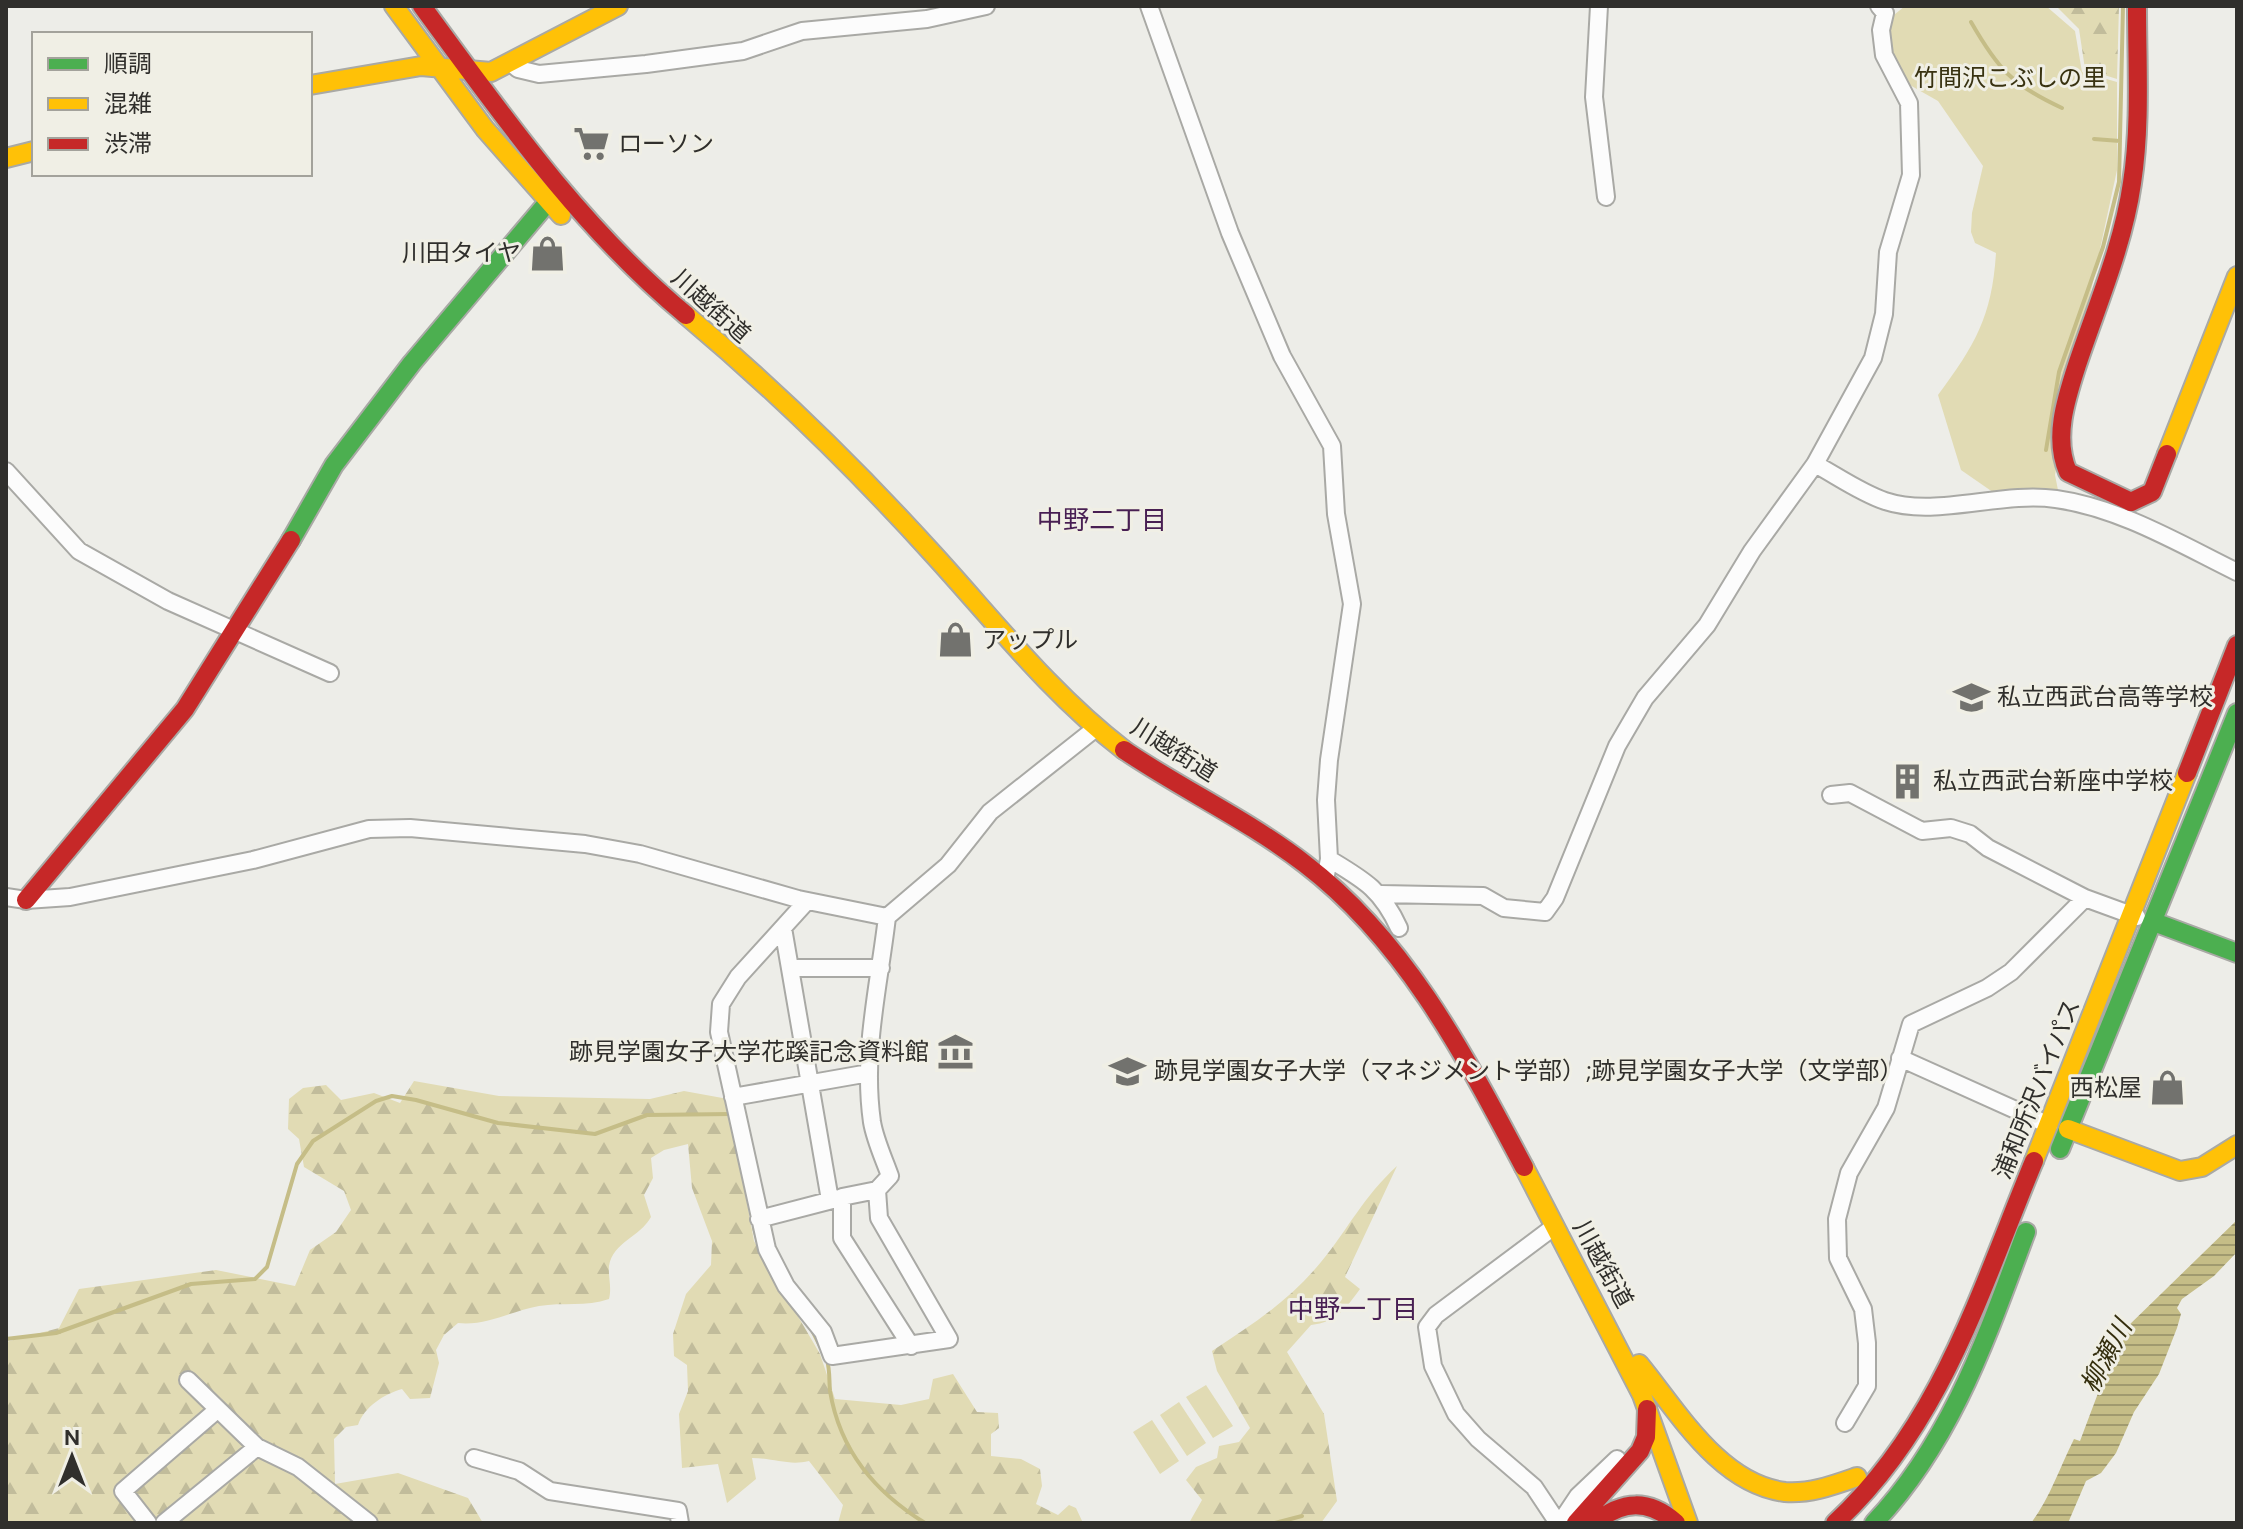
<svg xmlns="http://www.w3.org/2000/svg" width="2243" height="1529" viewBox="0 0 2243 1529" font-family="'DM Sans','Noto Sans JP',sans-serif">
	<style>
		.forest { fill: url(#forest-firs) }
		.park { fill: #e1dbb4 }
		.water { fill: url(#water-rules) }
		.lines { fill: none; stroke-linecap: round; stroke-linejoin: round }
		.stream { stroke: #c5bd87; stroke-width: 4 }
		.street-casing { stroke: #a9a9a5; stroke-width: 20 }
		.fast-casing { stroke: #a9a9a5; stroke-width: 22 }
		.slow-casing { stroke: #a9a9a5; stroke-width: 22 }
		.jam-casing { stroke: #a9a9a5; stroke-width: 22 }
		.street { stroke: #fcfcfc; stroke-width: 16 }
		.fast { stroke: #4caf50; stroke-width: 18 }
		.slow { stroke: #ffc107; stroke-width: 18 }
		.jam { stroke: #c62828; stroke-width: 18 }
		.labels { text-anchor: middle; stroke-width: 6; stroke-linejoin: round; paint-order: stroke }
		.park-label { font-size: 24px; fill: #383211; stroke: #f0efe5 }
		.poi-label { font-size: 24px; fill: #302f2c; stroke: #f0efe5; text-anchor: start }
		.street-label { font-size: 24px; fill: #302f2c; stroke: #f0efe5 }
		.neighbourhood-label { font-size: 26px; fill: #481f53; stroke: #f0efe5 }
		.water-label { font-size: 26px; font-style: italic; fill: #352f0e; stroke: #f0efe5 }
	</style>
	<defs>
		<pattern id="forest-firs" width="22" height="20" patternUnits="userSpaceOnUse" patternTransform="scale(2)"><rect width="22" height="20" fill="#e1dbb4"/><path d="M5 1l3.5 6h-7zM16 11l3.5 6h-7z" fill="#c1bc9b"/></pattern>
		<pattern id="water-rules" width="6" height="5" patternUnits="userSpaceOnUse" patternTransform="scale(2)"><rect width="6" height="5" fill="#c5bd87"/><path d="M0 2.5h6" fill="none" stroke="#a09a6f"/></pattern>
	</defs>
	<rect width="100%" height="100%" fill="#edede8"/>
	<path class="forest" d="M2056,6h63l-2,73 -32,-10 -6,-40z
		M414,1081l85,15 151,3 34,-8 44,8 26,142 66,113 15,45 66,6 28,-6 4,-20 20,-5 24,38 21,1 1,15 -8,6v22l30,3 19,10 2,17 -6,18 22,11 11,-10 7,3 7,15h-245l5,-18 -34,-44c-20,5 -36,-3 -57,-3l4,21 -29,24 -9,-39 -36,4 -3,-54 9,-23 -1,-26 -13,-9 -1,-22 13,-40 25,-29 1,-24 -20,-53 -4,-44 -24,6 -13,8 2,20 -9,17 7,22c-11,20 -38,25 -42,49 -1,11 3,21 0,33 -23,8 -46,3 -70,7 -28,5 -52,20 -81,17l-14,12 -8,15 3,13 -9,35 -20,1 -8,-10c-18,5 -38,18 -44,36l-12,2 -12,12 1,45 63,-11 70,25 15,25h-477v-181l53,-14 20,-39 137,-19 79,16 15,-36 26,-18 15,-22 -7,-19 -40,-24 -5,-28 -11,-10 1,-30 14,-11 23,-3 15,15 33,-7 26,10z
		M1397,1166l-52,111 15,12c-15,20 -23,33 -49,36l-24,27 37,62 13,87 -16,22h-132l13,-23 -16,-20 10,-13 21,-9 2,-12 20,-4 11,-14 -33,-57 -5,-20c40,-26 78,-51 109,-89 28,-34 42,-65 76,-96z"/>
	<path class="park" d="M1905,6h141l29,25 7,41 35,10v88l-45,209 -17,96 5,25 -60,-3 -39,-27 -23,-75c37,-50 54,-78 58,-142l-21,-10 -4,-11 1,-19 11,-47 -45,-65 -30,-17 -17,-30 -2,-35z
		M1206,1385l27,41 -20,12 -27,-41z
		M1179,1402l27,41 -19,13 -27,-41z
		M1152,1420l27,41 -19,13 -27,-42z"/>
	<path class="water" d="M2237,1220v32l-23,24 -32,23 -5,9 4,6 -4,14 -18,46 -25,38 -18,41 -15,20 -15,8 -18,42h-37c19,-25 29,-56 43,-84l6,2 26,-69 22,-40 -3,-3z"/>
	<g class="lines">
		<path class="stream" d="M1971,22c27,47 41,63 91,86
			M2094,139l26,2
			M2046,450l13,-78 44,-125 16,-65 4,-176
			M754,1228l5,18
			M811,1328l10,20
			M6,1339l50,-6 135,-49 64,-5 12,-12 30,-103 16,-23 63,-40 16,-5 24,4 82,23 97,11 52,-19 84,-1
			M827,1360c3,10 2,20 3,31 10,60 45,101 95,132
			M1275,1523l27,-7"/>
		<defs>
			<path id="street" d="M1149,6l81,227 52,123 50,90 4,68 16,90 -23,156 -3,40 3,59 -4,21
				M1599,6l-5,91 12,100
				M510,62l8,7 21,5 107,-10 97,-13 59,-20 125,-12 59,-13
				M1815,464c22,12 46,29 70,37 51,17 116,-10 171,-2 64,9 124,45 181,73
				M6,471l73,80 89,50 162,72
				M1831,795l19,-2 72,38 29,-3 19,6 18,14 97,50 52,19
				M1329,859c35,21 52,30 70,69
				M1381,894l102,2 21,12 41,4 10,-14 62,-152 28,-48 62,-73 45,-74 63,-87 58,-106 11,-44 4,-62 23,-77 -2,-72 -25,-48 -3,-25 4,-17 -6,-7
				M6,897l20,3 44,-3 183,-37 116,-31 41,-1 175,16 55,10 158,45 89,18 61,-52 42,-53 106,-84
				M807,901l-69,76 -17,27 -2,28 48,217 19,37 37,46 9,24 117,-17 -70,-121 -2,-28
				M887,917c-8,69 -25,135 -15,205 3,18 12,37 18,54l-13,14 -35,7v41l69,108
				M783,928l47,272
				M790,968h91
				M1900,1058l149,67
				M733,1097l136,-24
				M759,1219l81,-21
				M1555,1226l-119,89 -9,12 6,39 23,48 22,25 56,48 24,36
				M188,1380l69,67 41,20 71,56
				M1845,1423l22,-37v-43l-4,-34 -25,-51 -1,-39 12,-46 37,-65 25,-84 76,-36 24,-16 74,-74
				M474,1458l45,13 31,20 128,20 2,12
				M148,1523l-25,-32 94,-81
				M164,1523l93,-76
				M1560,1523l18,-27 39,-37"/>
			<path id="fast" d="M291,540l43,-75 78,-102 136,-161
				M2154,922l83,31
				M2060,1149l177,-436
				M1874,1523c78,-82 113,-187 152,-291"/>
			<path id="slow" d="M394,6l91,123 76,86
				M310,85l111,-19 70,6 127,-66
				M6,158l28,-7
				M686,315c87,73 172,156 248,240 62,68 117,139 190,195
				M2167,454l70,-178
				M2068,1129l112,42 22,-4 35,-22
				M2034,1161l153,-388
				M1524,1167l118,228 46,128
				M1639,1364c38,46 80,120 146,128 25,2 49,-7 72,-15"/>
			<path id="jam" d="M422,6c80,109 159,222 264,309
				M2137,6c0,59 4,119 -5,177 -9,63 -35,122 -55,182 -11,34 -24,73 -9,107l63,30 21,-10 15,-38
				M1124,750c59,40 124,70 181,114 101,77 160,192 219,303
				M2187,773l50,-128
				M26,900l159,-191 106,-169
				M1576,1523l64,-72 6,-14 1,-28
				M1595,1523c27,-23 54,-24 81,0
				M1835,1523c106,-98 145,-232 199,-362"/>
		</defs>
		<use href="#street" class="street-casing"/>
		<use href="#fast" class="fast-casing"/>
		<use href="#slow" class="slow-casing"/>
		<use href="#jam" class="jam-casing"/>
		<use href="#street" class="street"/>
		<use href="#fast" class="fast"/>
		<use href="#slow" class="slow"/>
		<use href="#jam" class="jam"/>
	</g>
	<defs>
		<symbol id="supermarket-bare" viewBox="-9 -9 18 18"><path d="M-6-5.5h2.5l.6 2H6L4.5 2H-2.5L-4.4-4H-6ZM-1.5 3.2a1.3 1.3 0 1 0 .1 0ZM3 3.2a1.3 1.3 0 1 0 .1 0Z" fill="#72726e" stroke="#f0efe5" stroke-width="2.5" paint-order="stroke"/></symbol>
		<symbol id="shop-bare" viewBox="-9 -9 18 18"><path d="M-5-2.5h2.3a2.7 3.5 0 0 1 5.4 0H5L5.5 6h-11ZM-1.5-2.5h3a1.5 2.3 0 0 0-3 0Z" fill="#72726e" stroke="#f0efe5" stroke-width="2.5" paint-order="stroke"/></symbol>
		<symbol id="school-bare" viewBox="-9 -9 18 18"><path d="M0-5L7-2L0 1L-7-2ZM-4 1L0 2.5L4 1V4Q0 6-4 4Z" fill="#72726e" stroke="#f0efe5" stroke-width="2.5" paint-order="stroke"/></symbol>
		<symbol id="building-bare" viewBox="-9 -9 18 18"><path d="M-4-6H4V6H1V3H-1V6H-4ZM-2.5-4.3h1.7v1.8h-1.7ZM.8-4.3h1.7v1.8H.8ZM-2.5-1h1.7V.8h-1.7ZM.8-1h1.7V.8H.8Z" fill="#72726e" stroke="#f0efe5" stroke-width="2.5" paint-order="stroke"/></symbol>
		<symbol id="museum-bare" viewBox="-9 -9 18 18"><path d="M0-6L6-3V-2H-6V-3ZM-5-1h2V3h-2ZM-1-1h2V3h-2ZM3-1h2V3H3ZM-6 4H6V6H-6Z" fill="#72726e" stroke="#f0efe5" stroke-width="2.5" paint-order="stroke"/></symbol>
		<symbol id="university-bare" viewBox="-9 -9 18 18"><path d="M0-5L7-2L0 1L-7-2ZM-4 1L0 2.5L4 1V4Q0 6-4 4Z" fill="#72726e" stroke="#f0efe5" stroke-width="2.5" paint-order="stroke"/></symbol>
	</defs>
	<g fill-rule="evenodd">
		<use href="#supermarket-bare" x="566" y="118" width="51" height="51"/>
		<use href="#shop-bare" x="522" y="228" width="51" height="51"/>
		<use href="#shop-bare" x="930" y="614" width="51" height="51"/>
		<use href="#school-bare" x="1946" y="672" width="51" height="51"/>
		<use href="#building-bare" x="1882" y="756" width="51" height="51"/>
		<use href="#museum-bare" x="930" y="1026" width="51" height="51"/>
		<use href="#university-bare" x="1102" y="1046" width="51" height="51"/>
		<use href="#shop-bare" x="2142" y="1062" width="51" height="51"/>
	</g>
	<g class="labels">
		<g class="park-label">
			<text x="2010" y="86">竹間沢こぶしの里</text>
		</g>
		<g class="poi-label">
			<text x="618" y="152">ローソン</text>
			<text x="521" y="261" text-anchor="end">川田タイヤ</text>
			<text x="982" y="648">アップル</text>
			<text x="1997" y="705">私立西武台高等学校</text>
			<text x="1933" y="789">私立西武台新座中学校</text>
			<text x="929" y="1060" text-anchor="end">跡見学園女子大学花蹊記念資料館</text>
			<text x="1154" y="1079">跡見学園女子大学（マネジメント学部）;跡見学園女子大学（文学部）</text>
			<text x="2142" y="1096" text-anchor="end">西松屋</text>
		</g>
		<g class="street-label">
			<text transform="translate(711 306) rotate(42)" y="8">川越街道</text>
			<text transform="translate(1174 750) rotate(32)" y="8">川越街道</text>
			<text transform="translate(2037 1089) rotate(-68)" y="8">浦和所沢バイパス</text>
			<text transform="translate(1603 1264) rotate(61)" y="8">川越街道</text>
		</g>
		<g class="neighbourhood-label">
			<text x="1102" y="529">中野二丁目</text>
			<text x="1353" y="1318">中野一丁目</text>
		</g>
		<g class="water-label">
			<text transform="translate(2106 1356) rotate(-62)" y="9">柳瀬川</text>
		</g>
	</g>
	<rect width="2243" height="1529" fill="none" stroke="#302f2c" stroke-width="16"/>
	<rect x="32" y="32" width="280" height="144" fill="#f0efe5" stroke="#a3a29b" stroke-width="2"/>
	<rect x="48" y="58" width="40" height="12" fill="#4caf50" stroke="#a3a29b" stroke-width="2"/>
	<text x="104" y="72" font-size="24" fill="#302f2c">順調</text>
	<rect x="48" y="98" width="40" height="12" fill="#ffc107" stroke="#a3a29b" stroke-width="2"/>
	<text x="104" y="112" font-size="24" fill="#302f2c">混雑</text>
	<rect x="48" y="138" width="40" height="12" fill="#c62828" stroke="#a3a29b" stroke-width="2"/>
	<text x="104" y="152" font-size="24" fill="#302f2c">渋滞</text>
	<g transform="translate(72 1457)" stroke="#f0efe5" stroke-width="6" paint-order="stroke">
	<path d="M0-6L14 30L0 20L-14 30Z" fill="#302f2c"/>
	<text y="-12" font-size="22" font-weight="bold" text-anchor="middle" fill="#302f2c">N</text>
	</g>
</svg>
